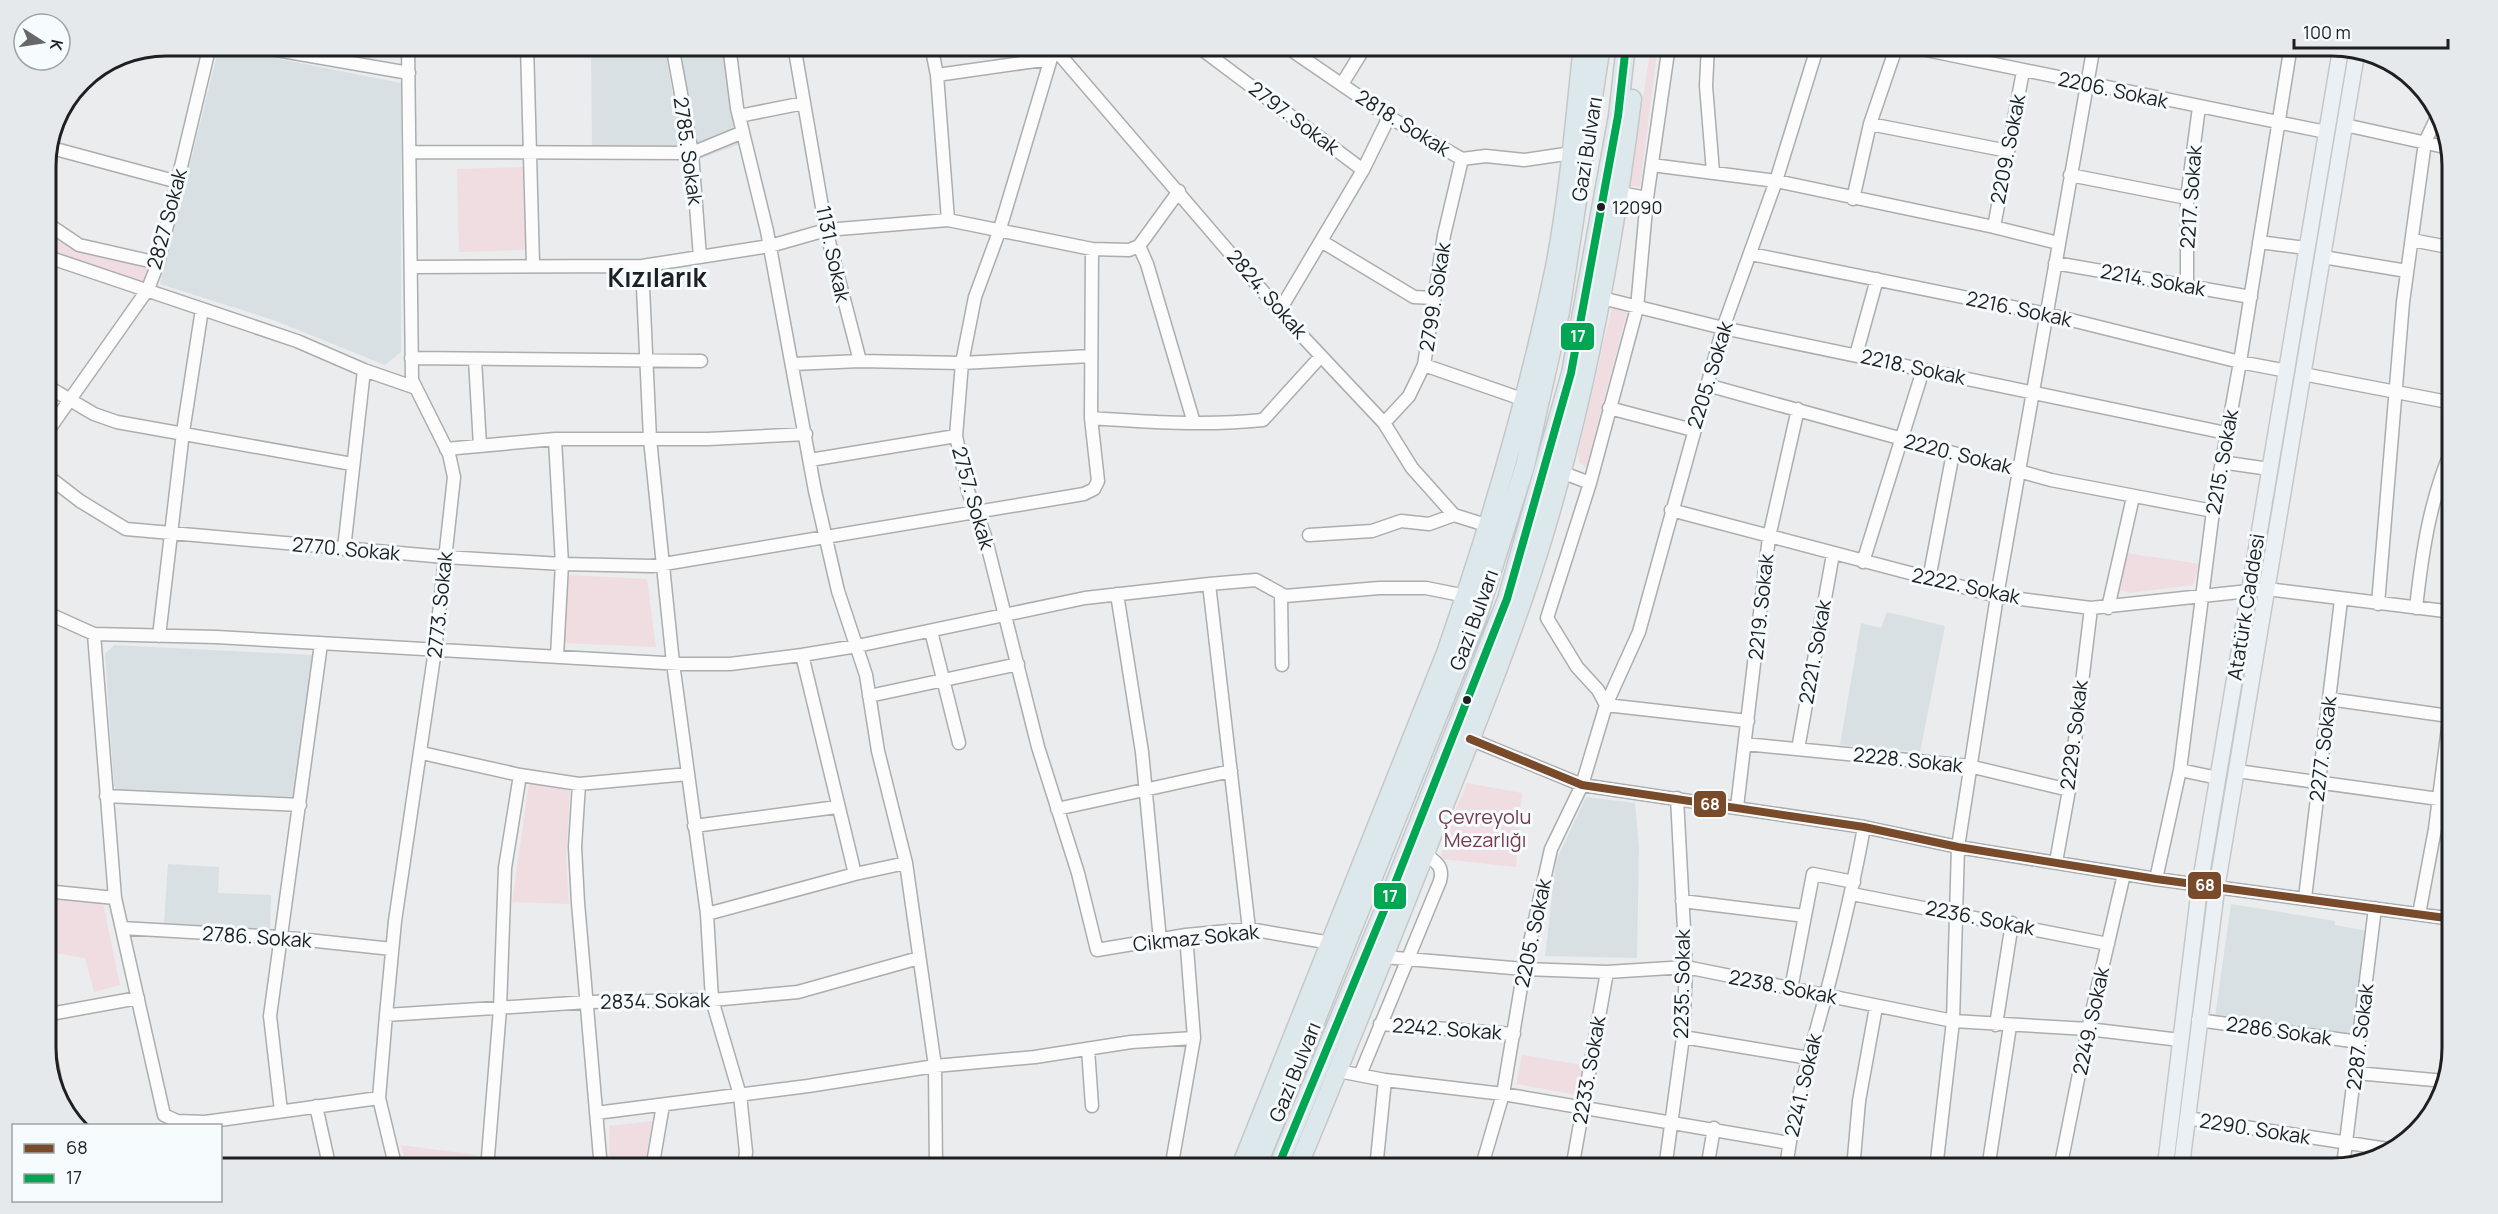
<svg xmlns="http://www.w3.org/2000/svg" width="2498" height="1214" viewBox="0 0 2498 1214" font-family="Manrope,sans-serif">
	<style>
		.built { fill: #d8e0e4 }
		.green { fill: #f0dde2 }
		.lines { fill: none; stroke-linecap: round; stroke-linejoin: round }
		.minor-casing { stroke: #abadae; stroke-width: 15 }
		.major-casing { stroke: #c6c7c8; stroke-width: 18 }
		.highway-casing { stroke: #c6c7c8; stroke-width: 21 }
		.minor { stroke: #fcfcfc; stroke-width: 12 }
		.major { stroke: #eaf0f3; stroke-width: 15 }
		.highway { stroke: #dde8ec; stroke-width: 18 }
		.bus-1-casing { stroke: #f6fbfd; stroke-width: 12 }
		.bus-2-casing { stroke: #f6fbfd; stroke-width: 12 }
		.bus-1 { stroke: #7a4b2a; stroke-width: 8 }
		.bus-2 { stroke: #00a651; stroke-width: 8 }
		.bus-dot { fill: #1d1f20; stroke: #f6fbfd; stroke-width: 2 }
		.labels { text-anchor: middle; stroke-width: 6; stroke-linejoin: round; paint-order: stroke }
		.bus-label { font-size: 18px; fill: #1d1f20; stroke: #f6fbfd; text-anchor: start }
		.street-label { font-size: 20px; fill: #1d1f20; stroke: #f6fbfd }
		.park-label { font-size: 20px; fill: #773c4b; stroke: #f6fbfd }
		.district-label { font-size: 26px; font-weight: bold; fill: #1d1f20; stroke: #f6fbfd }
		.rim { fill: none; stroke: #1d1f20; stroke-width: 3 }
		.line-badge { stroke: #f6fbfd; stroke-width: 2 }
		.badge-label { font-size: 16px; text-anchor: middle; font-weight: bold; fill: #fff }
	</style>
	<rect width="100%" height="100%" fill="#eaecee"/>
	<path class="built" d="M591,45h73l18,101h-90z
		M666,45h59l15,99 -41,15 3,19 -12,2z
		M219,47l182,36v269l-16,13 -109,-44 -116,-37z
		M1887,612l58,14 -25,126 -80,-7 21,-122 20,5z
		M114,645l199,10 -16,142 -180,-6 -3,-5 -9,-132z
		M1586,797l49,6 4,45 -2,110 -92,-2 11,-95z
		M168,864l51,3 -1,26 53,2 -1,35 -106,-7z
		M2231,904l104,17v4l32,6 -16,107 -136,-21z"/>
	<path class="green" d="M1651,45h7l-18,142 -10,-1z
		M523,167l2,83 -66,2 -2,-83z
		M45,229l104,37 -5,16 -99,-29z
		M1612,307l15,5 -41,156 -7,-6 -1,-9z
		M2126,553l74,11 -7,21 -64,8 -10,-3z
		M567,575l80,4 9,68 -92,-4z
		M529,783l41,8 -4,69 3,44 -57,-2z
		M1467,783l55,10 -6,74 -75,-8 5,-27z
		M45,895l55,5 3,3 17,82 -26,7 -9,-34 -37,-6z
		M1522,1055l61,10 -5,30 -62,-11z
		M652,1121l-8,48h-34l-1,-43z
		M401,1145l75,10 -1,14h-68z"/>
	<g class="lines">
		<defs>
			<path id="minor" d="M248,45l161,28
				M527,45l6,219
				M672,45l20,108 8,104
				M729,45l8,63 30,123 48,260 23,100 28,84 12,76 28,112 29,203 1,103
				M794,45l32,185 34,131 102,2 129,-7
				M931,45l6,30 11,145
				M1055,45l-56,187 -24,65 -13,66 -6,73 12,55 17,45 53,211 40,126 19,77 89,-15 63,-6 82,14
				M1196,45l167,125
				M1284,45l105,72 73,42 24,-3 38,4 48,-7
				M1669,45l-22,153 -10,110 -47,175 -43,135 30,49 21,23 8,15 142,16
				M1708,45l-2,41 7,86
				M1902,45l424,87
				M1054,48l236,275 94,100 28,45 42,47 35,11
				M937,75l113,-16
				M1342,84l24,-39
				M739,116l65,-13
				M1870,124l138,27
				M2345,125l104,23
				M48,147l130,35
				M411,152l281,1 51,-21
				M1652,165l124,16 218,46 64,16
				M2070,175l117,23
				M1620,193l27,5
				M1853,199l17,-75 27,-79
				M45,222l34,23 79,18
				M1994,227l29,-156
				M2412,240l41,8
				M1321,241l93,56 20,1
				M2259,242l47,6
				M1139,246l8,18 47,159
				M1751,254l296,60 193,48 47,9
				M45,256l252,85 67,29 52,18
				M2323,257l84,14
				M2055,263l196,34
				M642,266l8,173 23,224 34,251 5,86 28,95 6,57 -2,17
				M412,267l230,-1 128,-20 56,-16 122,-10 144,29 37,1 10,-4 40,-55
				M2187,287v-89l12,-91
				M1602,298l121,30 503,105
				M1280,310l83,-140 26,-53
				M1856,355l21,-76
				M411,358l290,3
				M475,359l5,87
				M793,364l67,-3
				M1424,365l101,35
				M2303,374l150,29
				M45,385l49,29 23,8 235,42
				M1707,385l344,95 162,31
				M1609,408l84,22
				M1091,418c57,4 115,8 172,2l58,-64
				M1384,423l25,-27 15,-31 20,-130 18,-76
				M45,435l103,-146 10,-26 52,-218
				M555,439l7,125 -5,92
				M446,449l109,-10h153l98,-5
				M810,460l146,-24
				M2221,462l48,7
				M1561,472l29,11
				M45,474l35,27 46,28 319,28 117,7 90,2 432,-72 10,-5 4,-8 -7,-63 1,-169
				M1671,510l326,86 94,12 176,-19 186,23
				M1309,535l63,-4 29,-10 28,3 25,-9
				M344,549l20,-179
				M1863,562l60,-192
				M1929,579l24,-126
				M1209,584l40,345
				M1117,594l25,158 18,188
				M1281,595l1,70
				M2378,604l25,-302 22,-160 13,-27
				M2108,608l25,-111
				M2416,608c6,-55 14,-110 37,-161
				M45,612l49,22 122,3 465,27h49l72,-9 55,-9 228,-48 124,-14 47,-4 29,16 94,-8h47l40,8
				M931,631l28,112
				M94,634l21,264 49,217 13,6 28,1 174,-24
				M159,636l24,-204 19,-123
				M802,655l53,219
				M869,696l149,-32
				M2329,699l120,17
				M1470,739l112,46 282,42 94,20 198,32 297,40
				M1745,744l224,22 100,24
				M1798,749l35,-195
				M422,753l98,22 59,9 109,-10
				M2180,770l38,8
				M2237,771l216,30
				M579,784l-4,63 3,56 23,266
				M106,796l194,9
				M1737,807l32,-270 29,-128
				M1057,809l174,-38
				M694,826l143,-19
				M2056,862l13,-72 22,-182
				M2156,879l24,-109 33,-259 27,-149 51,-317
				M45,891l70,7
				M1852,894l256,50
				M2305,898l36,-298
				M1682,901l123,15
				M707,914l148,-40 51,-11
				M2419,914l16,-85 18,-140
				M122,928l157,9 113,12
				M1384,957l140,12 83,3 79,-5 267,54 135,8 92,11
				M1791,989l22,-115 41,8
				M45,1015l93,-17
				M386,1015l202,-13 124,-2 86,-8 121,-34
				M46,1016l4,39 8,40
				M2198,1020l161,22
				M1380,1024l134,10
				M1996,1025l16,-102
				M1683,1037l126,21
				M1088,1049l4,57
				M1338,1071l47,9 118,14 286,49
				M2356,1073l89,8
				M1360,1075l80,-194c4,-15 -4,-19 -15,-27
				M316,1106l14,63
				M281,1111l-11,-95 51,-372
				M596,1113l212,-27 127,-20 100,-9 96,-15 63,-4
				M2187,1118l207,32
				M2343,1166l32,-258
				M396,1169l-17,-71 7,-83 9,-94 40,-271 19,-173 -5,-23 -37,-74 -4,-335
				M487,1169l13,-160 5,-141 15,-93
				M652,1169l11,-64
				M1171,1169l23,-131 -8,-103
				M1376,1169l9,-89
				M1481,1169l22,-75 21,-125 27,-120 31,-64 24,-80 33,-73 84,-304 53,-147 42,-136
				M1572,1169l35,-197
				M1665,1169l18,-132 3,-70 -9,-169
				M1707,1169l7,-41
				M1786,1169c7,-60 25,-119 41,-178 14,-54 27,-108 37,-164
				M1853,1169l6,-68 17,-94
				M1936,1169l17,-148 5,-174 39,-251 97,-551
				M1988,1169l22,-143
				M2060,1169l28,-140 36,-155"/>
			<path id="major" d="M2165,1169l35,-285 141,-837
				M2181,1169l36,-283 140,-835"/>
			<path id="highway" d="M1240,1169l206,-516c44,-127 82,-254 109,-386 14,-73 20,-148 28,-222
				M1256,1169l221,-551 48,-152 35,-154 41,-267
				M1277,1169l113,-273 117,-297 64,-226 47,-257 8,-71
				M1297,1169c47,-113 93,-227 138,-341 37,-93 75,-185 105,-281 45,-146 73,-297 92,-448"/>
		</defs>
		<use href="#minor" class="minor-casing"/>
		<use href="#major" class="major-casing"/>
		<use href="#highway" class="highway-casing"/>
		<use href="#minor" class="minor"/>
		<use href="#major" class="major"/>
		<use href="#highway" class="highway"/>
		<defs>
			<path id="bus-1" d="M1470,739l112,46 282,42 94,20 198,32 297,40"/>
			<path id="bus-2" d="M1277,1169l113,-273 117,-297 64,-226 47,-257 8,-71"/>
		</defs>
		<use href="#bus-1" class="bus-1-casing"/>
		<use href="#bus-2" class="bus-2-casing"/>
		<use href="#bus-1" class="bus-1"/>
		<use href="#bus-2" class="bus-2"/>
	</g>
	<g class="bus-dot">
		<circle cx="1601" cy="207" r="5"/>
		<circle cx="1467" cy="700" r="5"/>
	</g>
	<g class="labels">
		<g class="bus-label">
			<text x="1612" y="214">12090</text>
		</g>
		<g class="street-label">
			<text transform="translate(2113 90) rotate(12)" y="7">2206. Sokak</text>
			<text transform="translate(1294 118) rotate(37)" y="7">2797. Sokak</text>
			<text transform="translate(1403 123) rotate(32)" y="7">2818. Sokak</text>
			<text transform="translate(1587 149) rotate(-81)" y="7">Gazi Bulvarı</text>
			<text transform="translate(2008 149) rotate(-79)" y="7">2209. Sokak</text>
			<text transform="translate(688 151) rotate(82)" y="7">2785. Sokak</text>
			<text transform="translate(2191 197) rotate(-86)" y="7">2217. Sokak</text>
			<text transform="translate(167 219) rotate(-75)" y="7">2827 Sokak</text>
			<text transform="translate(833 254) rotate(78)" y="7">1131. Sokak</text>
			<text transform="translate(2153 280) rotate(10)" y="7">2214. Sokak</text>
			<text transform="translate(1267 294) rotate(49)" y="7">2824. Sokak</text>
			<text transform="translate(1435 297) rotate(-81)" y="7">2799. Sokak</text>
			<text transform="translate(2019 309) rotate(12)" y="7">2216. Sokak</text>
			<text transform="translate(1913 367) rotate(12)" y="7">2218. Sokak</text>
			<text transform="translate(1710 375) rotate(-73)" y="7">2205. Sokak</text>
			<text transform="translate(1958 454) rotate(14)" y="7">2220. Sokak</text>
			<text transform="translate(2222 462) rotate(-80)" y="7">2215. Sokak</text>
			<text transform="translate(973 498) rotate(74)" y="7">2757. Sokak</text>
			<text transform="translate(346 549) rotate(5)" y="7">2770. Sokak</text>
			<text transform="translate(1966 586) rotate(12)" y="7">2222. Sokak</text>
			<text transform="translate(440 605) rotate(-84)" y="7">2773. Sokak</text>
			<text transform="translate(1761 607) rotate(-84)" y="7">2219. Sokak</text>
			<text transform="translate(2246 607) rotate(-81)" y="7">Atatürk Caddesi</text>
			<text transform="translate(1474 620) rotate(-70)" y="7">Gazi Bulvarı</text>
			<text transform="translate(1815 652) rotate(-80)" y="7">2221. Sokak</text>
			<text transform="translate(2074 735) rotate(-83)" y="7">2229. Sokak</text>
			<text transform="translate(2323 749) rotate(-83)" y="7">2277. Sokak</text>
			<text transform="translate(1908 760) rotate(6)" y="7">2228. Sokak</text>
			<text transform="translate(1980 918) rotate(11)" y="7">2236. Sokak</text>
			<text transform="translate(1533 933) rotate(-78)" y="7">2205. Sokak</text>
			<text transform="translate(257 937) rotate(4)" y="7">2786. Sokak</text>
			<text transform="translate(1196 938) rotate(-6)" y="7">Cikmaz Sokak</text>
			<text transform="translate(1682 984) rotate(-89)" y="7">2235. Sokak</text>
			<text transform="translate(1783 987) rotate(11)" y="7">2238. Sokak</text>
			<text transform="translate(655 1001) rotate(-1)" y="7">2834. Sokak</text>
			<text transform="translate(2091 1021) rotate(-78)" y="7">2249. Sokak</text>
			<text transform="translate(1447 1029) rotate(4)" y="7">2242. Sokak</text>
			<text transform="translate(2279 1031) rotate(8)" y="7">2286 Sokak</text>
			<text transform="translate(2360 1037) rotate(-83)" y="7">2287. Sokak</text>
			<text transform="translate(1589 1070) rotate(-80)" y="7">2233. Sokak</text>
			<text transform="translate(1295 1072) rotate(-68)" y="7">Gazi Bulvarı</text>
			<text transform="translate(1803 1085) rotate(-77)" y="7">2241. Sokak</text>
			<text transform="translate(2255 1129) rotate(9)" y="7">2290. Sokak</text>
		</g>
		<g class="park-label">
			<text x="1485" y="824">Çevreyolu<tspan x="1485" dy="23">Mezarlığı</tspan></text>
		</g>
		<g class="district-label">
			<text x="657" y="287">Kızılarık</text>
		</g>
	</g>
	<path d="M0 0H2498V1214H0ZM166 56H2332A110 110 0 0 1 2442 166V1048A110 110 0 0 1 2332 1158H166A110 110 0 0 1 56 1048V166A110 110 0 0 1 166 56Z" fill="#e5e9eb" fill-rule="evenodd"/>
	<path class="rim" d="M166 56H2332A110 110 0 0 1 2442 166V1048A110 110 0 0 1 2332 1158H166A110 110 0 0 1 56 1048V166A110 110 0 0 1 166 56Z"/>
	<g class="line-badge">
		<rect x="1560" y="322" width="35" height="29" rx="6" fill="#00a651"/>
		<rect x="1693" y="790" width="34" height="28" rx="6" fill="#7a4b2a"/>
		<rect x="2187" y="871" width="35" height="29" rx="6" fill="#7a4b2a"/>
		<rect x="1373" y="882" width="34" height="28" rx="6" fill="#00a651"/>
	</g>
	<g class="badge-label">
		<text x="1578" y="342">17</text>
		<text x="1710" y="810">68</text>
		<text x="2205" y="891">68</text>
		<text x="1390" y="902">17</text>
	</g>
	<rect x="12" y="1124" width="210" height="78" fill="#f6fbfd" stroke="#9fa3a5" stroke-width="1.5"/>
	<rect x="24" y="1144" width="30" height="9" fill="#7a4b2a" stroke="#9fa3a5" stroke-width="1.5"/>
	<text x="66" y="1154" font-size="18" fill="#1d1f20">68</text>
	<rect x="24" y="1174" width="30" height="9" fill="#00a651" stroke="#9fa3a5" stroke-width="1.5"/>
	<text x="66" y="1184" font-size="18" fill="#1d1f20">17</text>
	<g transform="translate(42 42) rotate(102)"><circle r="28" fill="#f6fbfd" stroke="#9fa3a5" stroke-width="1.5"/>
	<path d="M0-4.5L10 22L0 15L-10 22Z" fill="#656768"/>
	<text y="-9" font-size="16" font-weight="bold" text-anchor="middle" fill="#1d1f20">K</text>
	</g>
	<path d="M2294 39v9h154v-9" fill="none" stroke="#1d1f20" stroke-width="3"/>
	<text x="2303" y="39" font-size="18" fill="#1d1f20" stroke="#f6fbfd" stroke-width="4.5" paint-order="stroke">100 m</text>
</svg>
